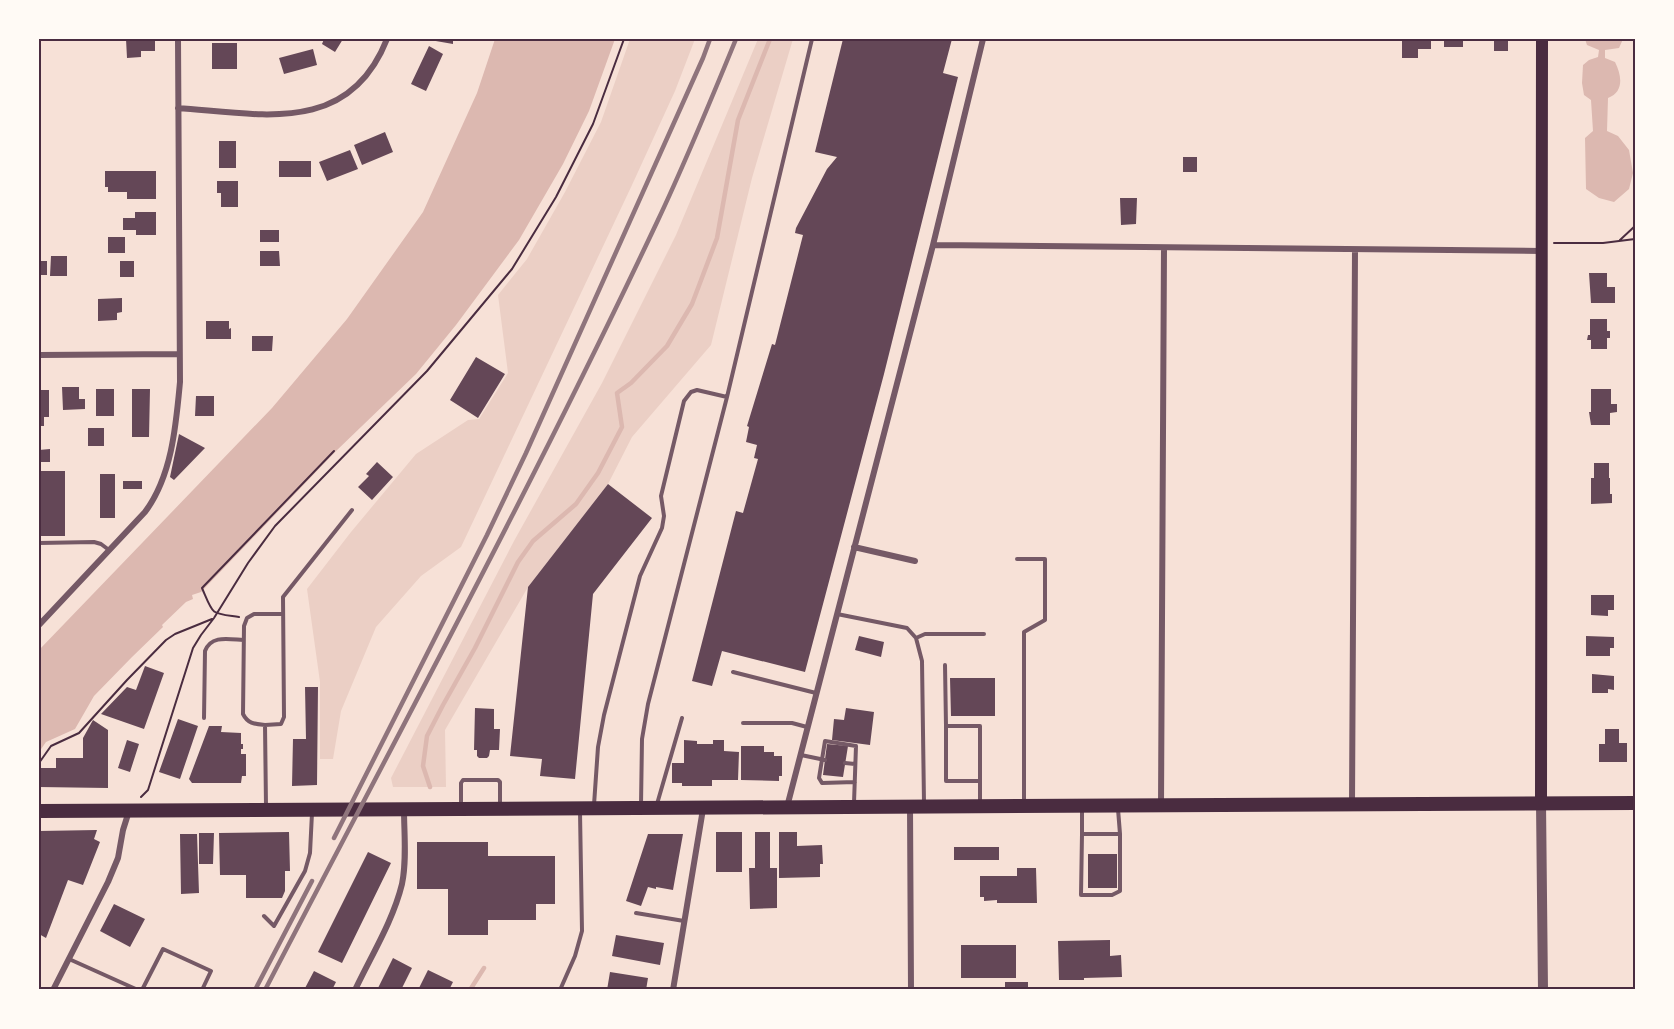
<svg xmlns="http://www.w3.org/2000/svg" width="1674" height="1029" viewBox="0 0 1674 1029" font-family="'Asap Condensed',sans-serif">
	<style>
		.green { fill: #ebcfc5 }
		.water { fill: #dcb8b0 }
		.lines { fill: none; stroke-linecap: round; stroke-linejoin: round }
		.stream { stroke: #dcb8b0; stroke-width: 4.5 }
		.building { fill: #644757 }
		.path { stroke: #4a2c40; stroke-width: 2 }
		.service { stroke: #755966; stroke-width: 4 }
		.minor { stroke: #755966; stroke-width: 6 }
		.tertiary { stroke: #755966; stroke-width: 10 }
		.secondary { stroke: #4a2c40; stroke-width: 12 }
		.primary { stroke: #4a2c40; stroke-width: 14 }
		.rail { stroke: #8f747c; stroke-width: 4.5 }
		.neatline { fill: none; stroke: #4a2c40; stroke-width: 2 }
	</style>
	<rect width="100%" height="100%" fill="#f7e1d7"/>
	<path class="green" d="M630,39h65l-20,52 -43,94 -171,362 -40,29 -45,51 -35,84 -8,48h-13v-77l-13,-93 44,-57 65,-78 52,-34 11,-1 29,-46 -10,-78 29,-36 38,-67 36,-70z
		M758,39h35l-41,139 -41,167 -79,92 -24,47 -80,103 -83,143 1,57h-53l-2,-9 123,-237 88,-158 74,-148z"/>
	<path class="water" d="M495,39h120l-26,72 -26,53 -44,76 -63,85 -40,49 -81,78 -134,140 -9,3 1,4 -7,3 -24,23 1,2 -31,30 -38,39 -19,33 -29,13 -7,10v-102l233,-242 75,-89 76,-107 54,-119z
		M1585,39h38l-4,9 -14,2v8l10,4c7,14 9,30 -7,36l-1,33 11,5 11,14 4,23 -4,16 -15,13 -15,-4 -13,-9 -1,-51 8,-7 -2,-31 -7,-5 -2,-12 1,-18 6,-5 9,-3 1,-7 -12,-5z"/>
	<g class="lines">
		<path class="stream" d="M430,787l-7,-21 4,-30 16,-31 32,-57 43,-86 15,-21 43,-37 22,-31 24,-46 -5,-34 14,-10 36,-37 25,-42 25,-66 21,-118 32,-81
			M470,990l14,-22"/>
	</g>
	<path class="building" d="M126,39h29v12h-14v6l-14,1z
		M324,39h19l-8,13 -13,-8z
		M430,39h23v5l-23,-4z
		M843,39h109l-9,34 15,4 -74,297 -79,298 -83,-21 -10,35 -20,-5 44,-170 7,2 15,-54 -4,-1 3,-13 -11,-3 3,-15 -2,-1 25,-82 3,1 28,-110 -8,-2 1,-5 31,-59 10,-12 -22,-5z
		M1402,39h29v10h-13v9h-16z
		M1444,39h19v8h-19z
		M1494,39h14v12h-14z
		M212,43h25v26h-25z
		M429,46l14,8 -17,37 -15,-7z
		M313,49l4,16 -33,9 -5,-16z
		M385,132l8,20 -31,13 -8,-20z
		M219,141h17v27h-17z
		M350,150l8,19 -31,12 -8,-19z
		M1183,157h14v15h-14z
		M279,161h32v16h-32z
		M105,171h51v28h-29v-7h-19v-5h-3z
		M217,181h21v26h-17v-14h-4z
		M1120,198h17l-1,26 -15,1z
		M135,212h21v23h-20v-5h-13v-12h12z
		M260,230h19v12h-19z
		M108,237h17v16h-17z
		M260,251h19l1,15h-20z
		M51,256h16v20h-17z
		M39,261h8v14h-8z
		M120,261h14v16h-14z
		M1589,273h18v14h8v16h-24z
		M122,298v14l-5,1v7l-19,1v-22z
		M1590,319h17v12h3v7h-3v11h-16v-9h-4l1,-5h2z
		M206,321h23v8l2,-1v11h-25z
		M252,336h21l-1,15h-20z
		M476,357l29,17 -27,44 -28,-18z
		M62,387h17v12h6v10l-22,1z
		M96,389h18v27h-18z
		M132,389h18l-1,48h-17z
		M1591,389h20v15h6v8l-7,1v12h-19l-2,-13h2z
		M39,390h10v27h-5v9h-5z
		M196,396h18v20h-19z
		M88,428h16v18h-16z
		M179,434l26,14 -31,32 -4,-3z
		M50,449v13h-11v-12z
		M377,462l16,15 -21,23 -14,-13 11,-11 -3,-2z
		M1594,463h15v15h1v16h2v9l-21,1v-26h3z
		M39,471h26v65h-26z
		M100,474h15v44h-15z
		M123,481h19v8h-19z
		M608,484l44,34 -59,76 -18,185 -35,-3 2,-17 -32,-3 18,-169z
		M1591,595h23v15h-6v6l-17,-1z
		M859,636l25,6 -3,15 -26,-7z
		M1586,636l28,1v11h-4v8h-24z
		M145,666l19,7 -20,56 -43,-15 26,-27 9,3z
		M1592,674l22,2v14l-6,-1v4h-16z
		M950,678h45v38h-44z
		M305,687h13l-1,98 -25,1 1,-47h13z
		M475,708l19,1v20h6l-1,21h-9l-1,6 -2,2h-8l-2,-2v-6h-3z
		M846,708l28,4 -4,33 -38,-5 2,-21 10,1z
		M178,719l20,7 -18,53 -21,-7z
		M93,720l15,10v58l-69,-1v-19h17v-10h27v-20z
		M209,726h13l-1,6 20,1v11h2v5h-2v5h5v22h-4l-1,7h-49l-3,-4z
		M1605,729h14v14h8v19h-28v-18h6z
		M127,740l12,4 -9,28 -12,-4z
		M684,740l13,1v3h16v-4h11v11l15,1 -1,28h-26v6h-30v-3h-10v-20h12z
		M827,744l21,2 -5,31 -20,-2z
		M741,746h23v6h10v4h8v20h-3v5l-38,-1z
		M97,830l-3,9 6,3 -17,43 -15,-5 -22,58 -7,-4v-103z
		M289,832l1,39h-5v20l-3,7h-36v-23h-26l-1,-42z
		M716,832h26v40h-26z
		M755,832h15v36h7v40l-27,1 -1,-41h6z
		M779,832h18v14l25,-1 1,19h-3v13l-41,1z
		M199,833h15l-1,31h-14z
		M180,834h17l2,59 -18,1z
		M648,834h35l-10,56 -17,-3v2l-8,-2 -7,19 -15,-5z
		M417,842h71v14h67v48h-19v16h-48v15h-40v-46h-31z
		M954,847h45v13h-45z
		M368,852l23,11 -49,100 -24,-11z
		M1088,854h29v34h-29z
		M1017,868h19l1,35h-40v-3l-13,1v-4h-4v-21h37z
		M114,904l31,15 -15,28 -30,-16z
		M616,935l48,8 -4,22 -48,-9z
		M1110,940v16l11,-1 1,22 -38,1v2h-25l-1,-39z
		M961,945h55v33h-55z
		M393,958l19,10 -11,22h-24z
		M428,970l25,12 -4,8h-31z
		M314,971l22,11 -4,8h-28z
		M610,972l38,6 -2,12h-39z
		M1005,982h23v8h-23z"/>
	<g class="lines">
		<path class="path" d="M1620,240l15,-14
			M1554,243h49l32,-4
			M239,617c-29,-4 -25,-1 -37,-29l132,-137
			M39,763l12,-17 28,-13 48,-53 39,-40 9,-6 37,-15
			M141,797l7,-7 45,-142 8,-13 13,-17 34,-55 27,-37 152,-155 85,-102 44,-72 37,-73 31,-85"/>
		<path class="service" d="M39,543l55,-1 7,2 8,6
			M1017,559h28v61l-21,12v171
			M837,614l70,14 9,10 6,23 2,142
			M916,638l9,-4h59
			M945,665l1,61
			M733,672l83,21
			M204,718l1,-67c6,-16 23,-12 38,-11
			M743,723h49l15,4
			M265,725c-10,-1 -17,-1 -22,-11l1,-88 3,-8 7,-4h29
			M801,755l24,5
			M845,763l10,1
			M980,781h-34v-55h34v77
			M854,803l2,-57 -31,-5 -6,37 3,5 33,-1
			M657,804l25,-86
			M461,805v-22l2,-3h35l2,2v25
			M594,805l4,-58 6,-32 36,-139 22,-48 2,-12 -3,-20 23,-95 7,-9 6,-2 30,7
			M641,805l1,-66 6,-35 79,-307 85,-358
			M266,806l-1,-81 16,-1 3,-7 -1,-120 69,-87
			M1082,808v26h38l-2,-25
			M1082,834l-1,61h31l8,-4v-57
			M636,913l48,8
			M264,916l10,10 31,-55 5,-18 2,-40
			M69,959l69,31
			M142,990l21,-41 48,22 -9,19
			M560,990l15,-34 7,-25 -2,-119"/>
		<path class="minor" d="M178,108c83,6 171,28 209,-69
			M933,245l608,6
			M39,355l140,-1
			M854,547l61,14
			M39,625l106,-113c27,-36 31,-87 35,-130l-2,-343
			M1352,804l3,-554
			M1161,805l3,-557
			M787,807l146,-562 50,-206
			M910,807l1,183
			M53,990l55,-108 10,-24 5,-28 6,-19
			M355,990c16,-34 38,-69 47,-106 5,-24 2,-51 2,-75
			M673,990l30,-181"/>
		<path class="tertiary" d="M1541,803l2,187"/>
		<path class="secondary" d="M1541,803l1,-764"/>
		<path class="primary" d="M39,811l1596,-8"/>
		<path class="rail" d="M334,838l153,-303 39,-82 177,-395 7,-19
			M255,990l57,-109
			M265,990c133,-256 270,-509 393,-770 28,-59 53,-120 78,-181"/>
	</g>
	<rect width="1674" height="1029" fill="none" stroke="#fffaf5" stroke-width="81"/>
	<rect x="40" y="40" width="1594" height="948" class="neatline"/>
</svg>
